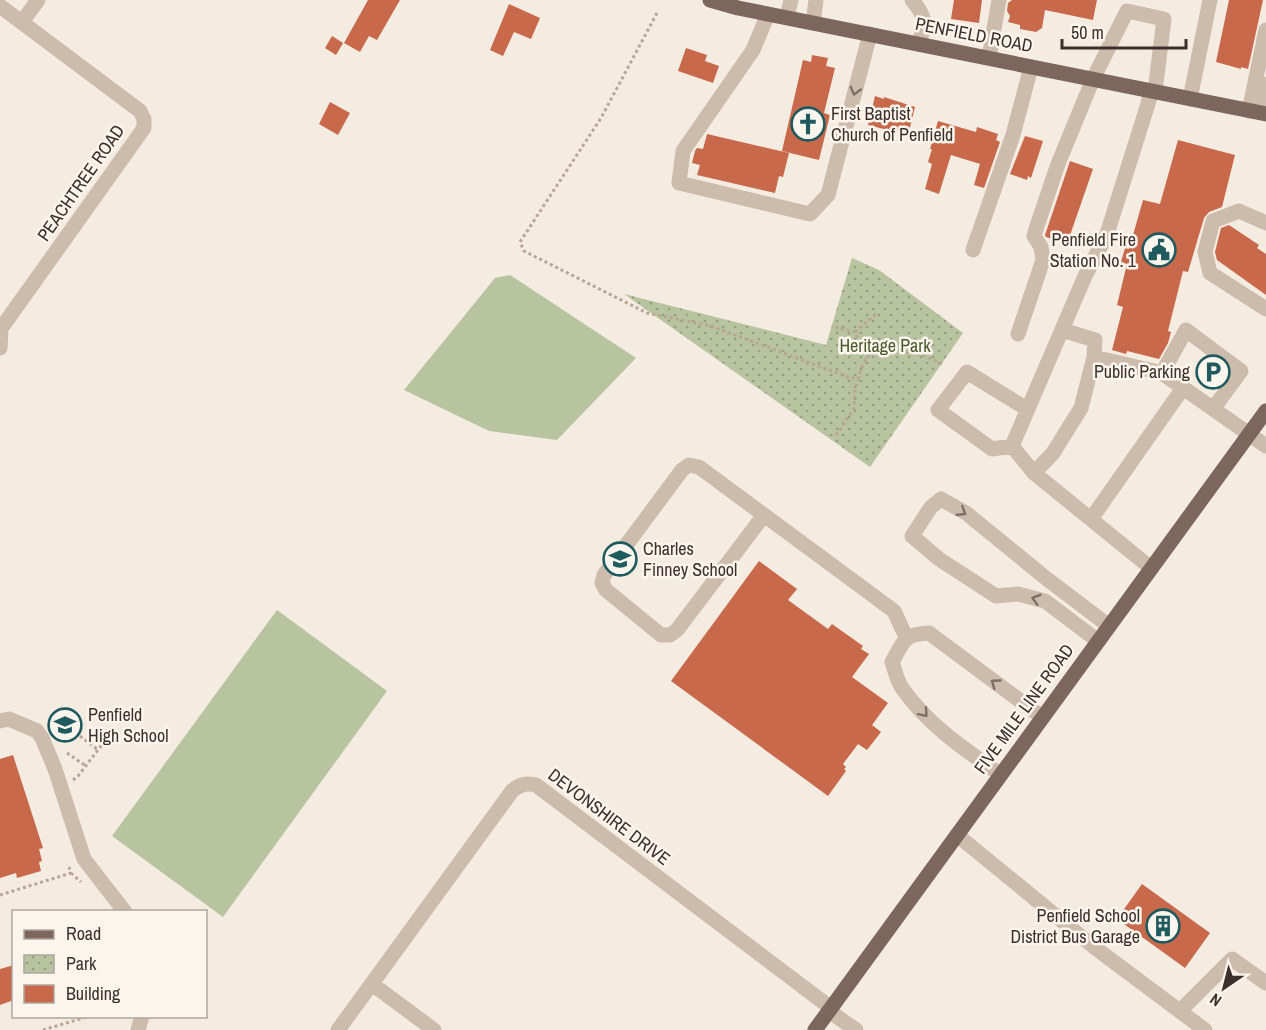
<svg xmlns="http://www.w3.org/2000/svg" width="1266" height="1030" viewBox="0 0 1266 1030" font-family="'Archivo Narrow',sans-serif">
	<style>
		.park { fill: url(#park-dots) }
		.garden { fill: #b8c4a0 }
		.building { fill: #c8694b }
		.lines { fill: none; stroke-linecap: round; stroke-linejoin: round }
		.path { stroke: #b9a596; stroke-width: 3; stroke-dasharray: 3 3; stroke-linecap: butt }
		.minor { stroke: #cdbbac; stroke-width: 15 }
		.major { stroke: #7d675c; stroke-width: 15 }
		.oneway { stroke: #7d6f65 }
		.labels { text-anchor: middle; stroke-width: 5; stroke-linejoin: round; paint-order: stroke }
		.street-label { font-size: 18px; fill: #3b302b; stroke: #fbf5ee }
		.poi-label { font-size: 18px; fill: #3b302b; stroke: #fbf5ee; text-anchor: start }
		.park-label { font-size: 18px; fill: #4a5a2e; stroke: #fbf5ee }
	</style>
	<defs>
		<pattern id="park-dots" width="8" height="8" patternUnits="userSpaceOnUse" patternTransform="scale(1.5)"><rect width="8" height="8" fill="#b8c4a0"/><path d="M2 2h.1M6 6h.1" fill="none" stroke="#97a083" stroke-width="1.8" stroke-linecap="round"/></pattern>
	</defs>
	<rect width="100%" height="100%" fill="#f4ebe1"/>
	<path class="park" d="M852,258l27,12 84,63 -93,134 -246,-173 202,51z"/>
	<path class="garden" d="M510,275l126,83 -79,82 -68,-9 -85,-41 91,-112z
		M277,610l110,81 -164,226 -111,-81z"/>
	<path class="building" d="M368,0h32l-23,40 -8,-4 -9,16 -16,-9z
		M954,0h28l-3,23 -28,-4z
		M1012,0h85l-4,20 -48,-10 -3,18 -6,4 -16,-3v-4l-12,-3 2,-6 -3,-5 1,-8z
		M1229,0h34l-15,69 -7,-2v2l-25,-7z
		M509,4l31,14 -9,21 -17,-7 -11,24 -13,-6z
		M332,36l11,7 -7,12 -11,-7z
		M686,48l21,7 -2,6 14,5 -6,17 -35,-12z
		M812,55l16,3 -2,8 9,2 -11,45 6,2 -11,45 -37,-9 21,-91 8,2z
		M875,96l9,3v-2l31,10 -7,28 -40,-10z
		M330,102l20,11 -12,22 -19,-11z
		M938,121l38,11 1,-5 21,7 -2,6 4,2 -16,46 -10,-3 6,-21 -29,-9 -12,39 -14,-5 7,-25 -4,-2 4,-13h-2z
		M707,134l82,19 -6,24 -4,-1 -4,17 -78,-18 3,-10 -8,-2 3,-12 2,-3 6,1z
		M1025,136l18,5 -12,37 -3,-2 -1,4 -17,-6z
		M1178,140l57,15 -13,52 -13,5 -5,6 -16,54 -5,-1 -15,60 3,1 -3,11 -9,16 -32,-8 -1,3 -14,-4 11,-43 -6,-2 10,-41 -6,-2 4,-14 4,1 14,-49 17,4z
		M1070,161l23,8 -26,75 -21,-7 -1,-2z
		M1229,225l30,20 -2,3 9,6v41l-49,-35 -2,-8 6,-24z
		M759,561l38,28 -9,11 40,29 4,-5 31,22 -2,3 8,5 -17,23 36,26 -16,22 9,7 -14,18 -9,-6 -15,20 3,3 -2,2 2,2 -18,25 -157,-115z
		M13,755l30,93 -4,1 3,12 -3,1 2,9 -24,7 -1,-5 -16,5v-119z
		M1142,884l68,49 -25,35 -68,-49z
		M14,965v35l-14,5v-36z"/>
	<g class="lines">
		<path class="path" d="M657,13l-56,105 -81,124 4,9 123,62 64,13 137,51 10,2c4,-14 9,-26 23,-32l44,9 17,8
			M835,327l20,5 11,27
			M855,332l21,-18
			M836,435l18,-26 1,-19 3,-10
			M80,736l18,14
			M67,753l19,13
			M73,780l5,-4 26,-34
			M71,873l10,9
			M0,895l71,-22 -2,-6
			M43,1030l47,-14"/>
		<path class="minor" d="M912,0c15,18 13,22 7,44
			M0,6l140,105 4,8v9l-144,202
			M768,14l-15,36 -70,101 -4,32 131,31 18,-19 42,-161
			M787,17l4,-17
			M22,22l16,-22
			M813,23l3,-23
			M989,58l10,-58
			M1190,99l20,-99
			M1249,111l17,-81
			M1259,112l7,-28
			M1266,223l-27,-12 -26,10 -8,31 5,21 56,36
			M973,250l40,-115 18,-68
			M1062,330l33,10 -1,17 68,16 104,73
			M1018,334l25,-74 -2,-13 -7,-11 3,-10 21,-62 35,-85 34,-68 37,8 -9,72
			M0,348l1,-19
			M1162,373l24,-43 55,41 -28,38
			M1012,446l-20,3 -54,-39 29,-38 60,37
			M1034,473l19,-20 28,-45 13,-51
			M764,515l-87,115 -7,5h-9l-55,-45 -4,-7 2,-8 78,-105 7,-5 10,2 195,144 12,26
			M1091,519l92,-131
			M1151,568l-117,-95 -22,-27 73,-170 22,-42 45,-143
			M1098,641l-53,-40 -27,-7 -22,2 -57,-37 -27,-23 19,-29 10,-8 25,14 81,66 62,47
			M0,721l9,-2 28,12 5,7 13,31 29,90 41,53
			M1000,774c-35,-24 -73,-50 -98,-86 -5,-7 -7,-18 -10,-26 12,-21 11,-28 37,-29l113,84
			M957,835l137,112 111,83
			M372,984l62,46
			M829,1011l27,19
			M1180,1011l52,-52 34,24
			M138,1030l4,-14
			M338,1030l174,-239c8,-7 14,-8 24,-6l295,223"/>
		<path class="major" d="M710,0l28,8 528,106
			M815,1030l451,-619"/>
	</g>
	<defs><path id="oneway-chevron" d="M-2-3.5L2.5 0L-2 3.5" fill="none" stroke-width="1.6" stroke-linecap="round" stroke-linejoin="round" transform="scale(1.5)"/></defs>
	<g class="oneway">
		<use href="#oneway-chevron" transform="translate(855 91) rotate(105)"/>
		<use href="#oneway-chevron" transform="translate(962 512) rotate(32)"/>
		<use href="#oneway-chevron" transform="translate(1036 599) rotate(-163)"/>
		<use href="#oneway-chevron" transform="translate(995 683) rotate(-144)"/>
		<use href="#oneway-chevron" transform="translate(924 713) rotate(49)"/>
	</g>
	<defs>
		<symbol id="church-ring" viewBox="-11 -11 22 22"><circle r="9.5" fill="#fbf5ee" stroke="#1f5a5e" stroke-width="1.5"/><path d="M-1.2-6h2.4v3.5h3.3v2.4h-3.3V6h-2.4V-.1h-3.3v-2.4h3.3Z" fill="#1f5a5e"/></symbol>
		<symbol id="civic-ring" viewBox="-11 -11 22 22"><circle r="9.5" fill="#fbf5ee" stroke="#1f5a5e" stroke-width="1.5"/><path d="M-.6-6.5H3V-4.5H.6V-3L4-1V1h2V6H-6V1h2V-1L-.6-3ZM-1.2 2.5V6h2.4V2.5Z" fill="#1f5a5e"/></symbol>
		<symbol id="parking-ring" viewBox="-11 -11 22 22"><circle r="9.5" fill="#fbf5ee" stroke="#1f5a5e" stroke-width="1.5"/><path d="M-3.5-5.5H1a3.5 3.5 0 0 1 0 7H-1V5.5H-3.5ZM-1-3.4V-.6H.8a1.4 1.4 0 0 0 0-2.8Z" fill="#1f5a5e"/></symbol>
		<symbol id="school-ring" viewBox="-11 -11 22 22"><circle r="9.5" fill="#fbf5ee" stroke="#1f5a5e" stroke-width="1.5"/><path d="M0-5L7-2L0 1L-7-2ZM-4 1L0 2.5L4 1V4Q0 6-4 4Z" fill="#1f5a5e"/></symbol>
		<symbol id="building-ring" viewBox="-11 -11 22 22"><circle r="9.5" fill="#fbf5ee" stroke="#1f5a5e" stroke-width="1.5"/><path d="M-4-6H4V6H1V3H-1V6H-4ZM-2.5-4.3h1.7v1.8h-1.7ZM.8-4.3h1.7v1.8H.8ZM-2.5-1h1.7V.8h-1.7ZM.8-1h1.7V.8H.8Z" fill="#1f5a5e"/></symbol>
	</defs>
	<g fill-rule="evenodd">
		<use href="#church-ring" x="789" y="105" width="38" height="38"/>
		<use href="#civic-ring" x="1140" y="231" width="38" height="38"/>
		<use href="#parking-ring" x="1194" y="353" width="38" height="38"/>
		<use href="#school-ring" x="601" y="540" width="38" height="38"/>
		<use href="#school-ring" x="46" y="706" width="38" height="38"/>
		<use href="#building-ring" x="1144" y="907" width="38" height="38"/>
	</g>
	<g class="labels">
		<g class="street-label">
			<text transform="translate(974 35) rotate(11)" y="6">PENFIELD ROAD</text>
			<text transform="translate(81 183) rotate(-55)" y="6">PEACHTREE ROAD</text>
			<text transform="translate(1024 709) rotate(-54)" y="6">FIVE MILE LINE ROAD</text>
			<text transform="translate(609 817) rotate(37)" y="6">DEVONSHIRE DRIVE</text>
		</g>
		<g class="poi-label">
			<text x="831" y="120">First Baptist<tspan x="831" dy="21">Church of Penfield</tspan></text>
			<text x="1136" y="246" text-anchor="end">Penfield Fire<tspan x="1136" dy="21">Station No. 1</tspan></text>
			<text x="1190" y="378" text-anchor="end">Public Parking</text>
			<text x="643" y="555">Charles<tspan x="643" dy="21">Finney School</tspan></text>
			<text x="88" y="721">Penfield<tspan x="88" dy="21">High School</tspan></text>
			<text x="1140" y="922" text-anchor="end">Penfield School<tspan x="1140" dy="21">District Bus Garage</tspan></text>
		</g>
		<g class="park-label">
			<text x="885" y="352">Heritage Park</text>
		</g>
	</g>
	<rect x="12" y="910" width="195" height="108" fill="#fbf5ee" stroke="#aea6a0" stroke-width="1.5"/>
	<rect x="24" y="930" width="30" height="9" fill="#7d675c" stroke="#aea6a0" stroke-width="1.5"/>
	<text x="66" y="940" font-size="18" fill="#3b302b">Road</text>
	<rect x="24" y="955" width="30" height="18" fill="url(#park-dots)" stroke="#aea6a0" stroke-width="1.5"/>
	<text x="66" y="970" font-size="18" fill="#3b302b">Park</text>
	<rect x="24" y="985" width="30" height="18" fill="#c8694b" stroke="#aea6a0" stroke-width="1.5"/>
	<text x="66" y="1000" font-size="18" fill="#3b302b">Building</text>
	<g transform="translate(1224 988) rotate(215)" stroke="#fbf5ee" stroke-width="4.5" paint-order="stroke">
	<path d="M0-4.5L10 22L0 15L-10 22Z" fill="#3b302b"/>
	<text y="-9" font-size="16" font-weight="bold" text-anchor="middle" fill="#3b302b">N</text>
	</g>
	<path d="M1062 39v9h124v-9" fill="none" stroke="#3b302b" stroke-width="3"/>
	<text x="1071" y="39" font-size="18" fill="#3b302b" stroke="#fbf5ee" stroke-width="4.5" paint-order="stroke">50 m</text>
</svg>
